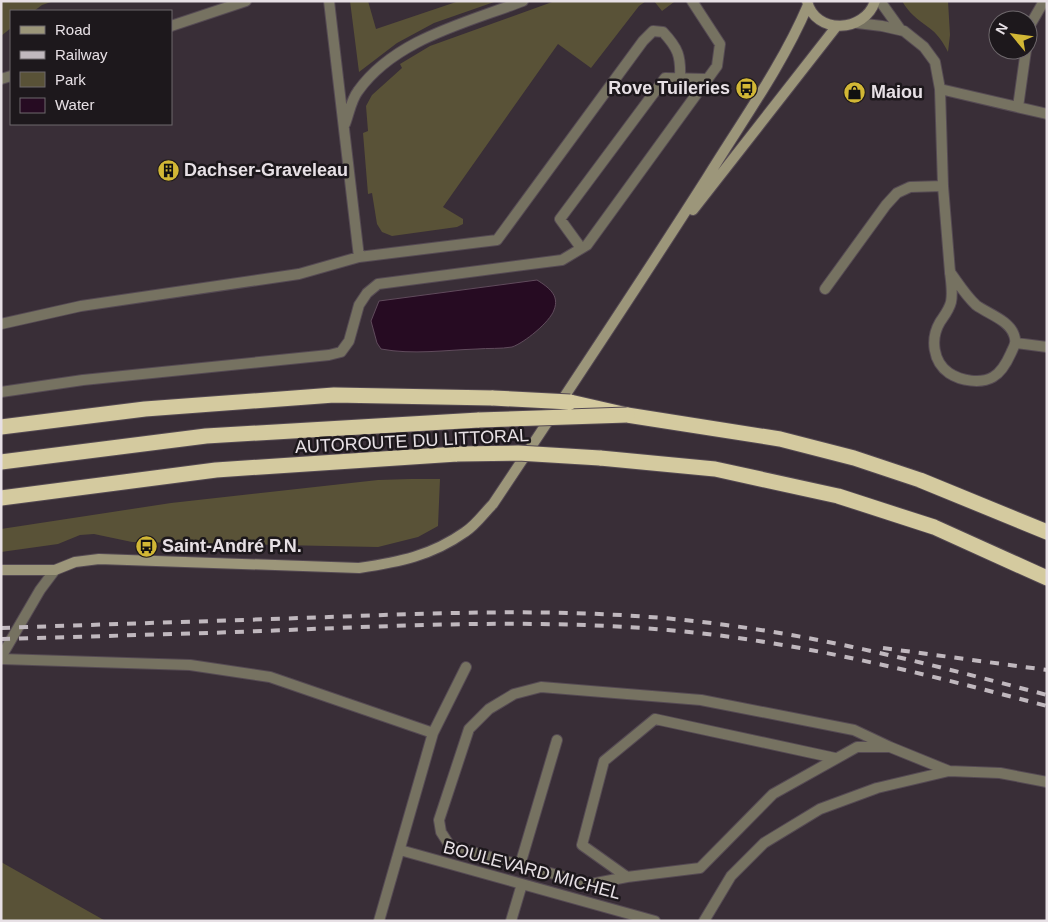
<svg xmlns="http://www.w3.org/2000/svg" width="1048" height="922" viewBox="0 0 1048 922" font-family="Arial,sans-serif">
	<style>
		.green { fill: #595237 }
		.water { fill: #260b22; stroke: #604b5c }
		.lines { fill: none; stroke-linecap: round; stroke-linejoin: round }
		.service-casing { stroke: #554a53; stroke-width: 12 }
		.minor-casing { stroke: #554a53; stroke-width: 12 }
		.tertiary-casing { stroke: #554a53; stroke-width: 12 }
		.secondary-casing { stroke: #554a53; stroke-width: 12 }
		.motorway-casing { stroke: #554a53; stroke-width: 17 }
		.service { stroke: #767261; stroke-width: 10 }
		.minor { stroke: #767261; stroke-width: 10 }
		.tertiary { stroke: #767261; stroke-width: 10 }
		.secondary { stroke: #9c967a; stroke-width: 10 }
		.motorway { stroke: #d4ca9f; stroke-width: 15 }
		.rail { stroke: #c0b8be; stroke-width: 4; stroke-dasharray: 9 9; stroke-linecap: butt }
		.motorway-bridge-casing { stroke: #554a53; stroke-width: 17; stroke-linecap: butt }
		.motorway-bridge { stroke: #d4ca9f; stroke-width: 15 }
		.labels { text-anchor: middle; stroke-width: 5; stroke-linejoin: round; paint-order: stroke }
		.poi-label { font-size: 18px; font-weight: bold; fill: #e7e0e5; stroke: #1d181c; text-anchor: start }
		.street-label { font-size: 18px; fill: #e7e0e5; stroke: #1d181c }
	</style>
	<rect width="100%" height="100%" fill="#392e37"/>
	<path class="green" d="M1,1h53l-12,4 -8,6h-23v17l-10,8z
		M350,1h18l8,28 83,-28h38l-63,22 -37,20 -38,29z
		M555,1h91l-7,5 -48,62 -33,-24 -115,163 20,12v5l-6,3 -65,9 -10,-4 -5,-8 -5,-31 -4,1 -5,-61 5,-2 -2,-25 6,-11 30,-27 -2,-4 30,-18z
		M654,1h20v1l-12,9z
		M902,1h46l2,34 -2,17c-5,-10 -11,-19 -20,-25 -11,-8 -19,-14 -26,-26z
		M411,479h29l-2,47 -20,11 -40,10 -246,-5 -38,-8 -14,1 -22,9 -57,8v-23l170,-26 207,-23z
		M1,862l101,57 4,2h-105z"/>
	<path class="water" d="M537,280c11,7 23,15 17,30 -4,12 -30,33 -42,37 -11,2 -24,1 -35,2 -32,1 -64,6 -96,0l-4,-6 -6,-22 8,-20z"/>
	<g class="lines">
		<defs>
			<path id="service" d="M171,26l75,-25
				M1,79l10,-3
				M345,124c4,-10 6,-24 13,-33 37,-52 108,-68 165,-90
				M581,248l-21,-29 105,-141 42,1
				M359,257l138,-17 146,-199 10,-10 10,1c15,16 18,24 17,46
				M950,272c8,11 16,24 26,33 12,9 33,15 38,30 3,8 0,11 -3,18 -4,9 -9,19 -18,24 -12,7 -32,4 -44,-4 -16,-11 -19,-34 -9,-51 4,-6 9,-12 11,-20 2,-9 0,-21 -1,-30z
				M1,324l80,-18 218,-32 60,-17 -30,-256
				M1016,343l31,4
				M1,392l82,-12 246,-25 12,-3 8,-11 10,-36 8,-12 11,-9 184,-24 25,-15 130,-179 3,-22 -28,-43
				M890,747l-36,-17 -153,-30 -160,-13 -27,7 -25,15 -20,20 -30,91 2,12 9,14 141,38 36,-7 73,-9 73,-74 84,-47h33l59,24
				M520,865l37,-125
				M627,877l-45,-32 22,-84 51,-42 180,39
				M704,921l27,-45 33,-33 56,-34 57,-21 72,-17 51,2 47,9"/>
			<path id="minor" d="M880,1l20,28
				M857,23l25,3 22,5 20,16 11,15 5,27 3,97 7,86
				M1028,37l1,-10 15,-26
				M940,89l107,25
				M1018,107l8,-57
				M825,289l61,-84 11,-12 13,-6 33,-1
				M1,659l189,6 80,12 163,56
				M400,850l255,71
				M379,921l54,-188 33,-66
				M511,921l11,-37"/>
			<path id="tertiary" d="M1,657l39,-67 15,-20"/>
			<path id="secondary" d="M807,1c8,34 58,32 68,0
				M693,210l143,-183
				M1,570h54l20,-8 24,-3 260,9c40,-6 72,-12 106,-36 11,-7 19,-19 28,-28 72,-108 144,-216 214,-326 35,-57 75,-112 101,-173"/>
			<path id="motorway" d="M570,402l57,13 153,24 74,19 66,22 127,52
				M1,427l144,-18 189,-14 159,3
				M600,458l115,11 123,27 96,31 113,51
				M1,462l205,-26 273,-16
				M1,498l215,-28 241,-16"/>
		</defs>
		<use href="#service" class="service-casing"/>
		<use href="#minor" class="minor-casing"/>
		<use href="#tertiary" class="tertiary-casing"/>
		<use href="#secondary" class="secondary-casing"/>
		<use href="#motorway" class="motorway-casing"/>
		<use href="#service" class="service"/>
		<use href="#minor" class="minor"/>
		<use href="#tertiary" class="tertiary"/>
		<use href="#secondary" class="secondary"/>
		<use href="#motorway" class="motorway"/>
		<path class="rail" d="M1,628c110,-4 219,-7 328,-11 133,-5 266,-10 397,8 109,14 215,42 321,70
			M1,639c96,-3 191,-5 286,-9 127,-5 254,-11 381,0 129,11 254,43 379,76
			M883,648l164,22"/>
		<defs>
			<path id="motorway-bridge" d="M493,398l77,4
				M479,420l148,-5
				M457,454l61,-1 82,5"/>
		</defs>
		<use href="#motorway-bridge" class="motorway-bridge-casing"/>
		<use href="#motorway-bridge" class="motorway-bridge"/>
	</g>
	<defs>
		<symbol id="bus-disc" viewBox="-11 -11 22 22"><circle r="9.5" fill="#d2b735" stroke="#1d181c"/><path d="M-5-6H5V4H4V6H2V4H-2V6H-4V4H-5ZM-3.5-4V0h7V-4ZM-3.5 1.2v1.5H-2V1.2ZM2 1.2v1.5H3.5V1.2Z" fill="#111"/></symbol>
		<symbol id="shop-disc" viewBox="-11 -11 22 22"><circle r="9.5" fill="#d2b735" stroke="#1d181c"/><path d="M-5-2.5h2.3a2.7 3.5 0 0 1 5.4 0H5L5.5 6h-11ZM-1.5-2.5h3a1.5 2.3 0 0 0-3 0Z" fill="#111"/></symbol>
		<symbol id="building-disc" viewBox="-11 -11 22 22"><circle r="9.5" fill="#d2b735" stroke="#1d181c"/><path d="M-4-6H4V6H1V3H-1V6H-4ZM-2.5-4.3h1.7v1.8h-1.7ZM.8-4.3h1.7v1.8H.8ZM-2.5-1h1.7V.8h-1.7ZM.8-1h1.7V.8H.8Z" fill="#111"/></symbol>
	</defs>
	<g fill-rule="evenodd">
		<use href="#bus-disc" x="734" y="76" width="25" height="25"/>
		<use href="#shop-disc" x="842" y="80" width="25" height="25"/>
		<use href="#building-disc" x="156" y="158" width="25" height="25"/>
		<use href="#bus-disc" x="134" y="534" width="25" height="25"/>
	</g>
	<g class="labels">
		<g class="poi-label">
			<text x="730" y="94" text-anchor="end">Rove Tuileries</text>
			<text x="871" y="98">Maiou</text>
			<text x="184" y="176">Dachser-Graveleau</text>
			<text x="162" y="552">Saint-André P.N.</text>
		</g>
		<g class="street-label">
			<text transform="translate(412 441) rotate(-3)" y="6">AUTOROUTE DU LITTORAL</text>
			<text transform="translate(532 870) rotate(15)" y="6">BOULEVARD MICHEL</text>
		</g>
	</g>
	<rect width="1048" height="922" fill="none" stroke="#e7e0e5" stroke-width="5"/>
	<rect x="10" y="10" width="162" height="115" fill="#1d181c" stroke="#6e686c"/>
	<rect x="20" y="26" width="25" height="8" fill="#9c967a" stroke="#6e686c"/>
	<text x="55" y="35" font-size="15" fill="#e7e0e5">Road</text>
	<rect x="20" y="51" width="25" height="8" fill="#c0b8be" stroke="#6e686c"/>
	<text x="55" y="60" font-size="15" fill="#e7e0e5">Railway</text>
	<rect x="20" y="72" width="25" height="15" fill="#595237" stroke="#6e686c"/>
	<text x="55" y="85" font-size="15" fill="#e7e0e5">Park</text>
	<rect x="20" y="98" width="25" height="15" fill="#260b22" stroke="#6e686c"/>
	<text x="55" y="110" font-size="15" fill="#e7e0e5">Water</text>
	<g transform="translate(1013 35) rotate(299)"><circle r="24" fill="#1d181c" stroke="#6e686c"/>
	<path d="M0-4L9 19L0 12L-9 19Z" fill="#d2b735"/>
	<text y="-8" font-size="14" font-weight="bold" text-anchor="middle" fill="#e7e0e5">N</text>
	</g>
</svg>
